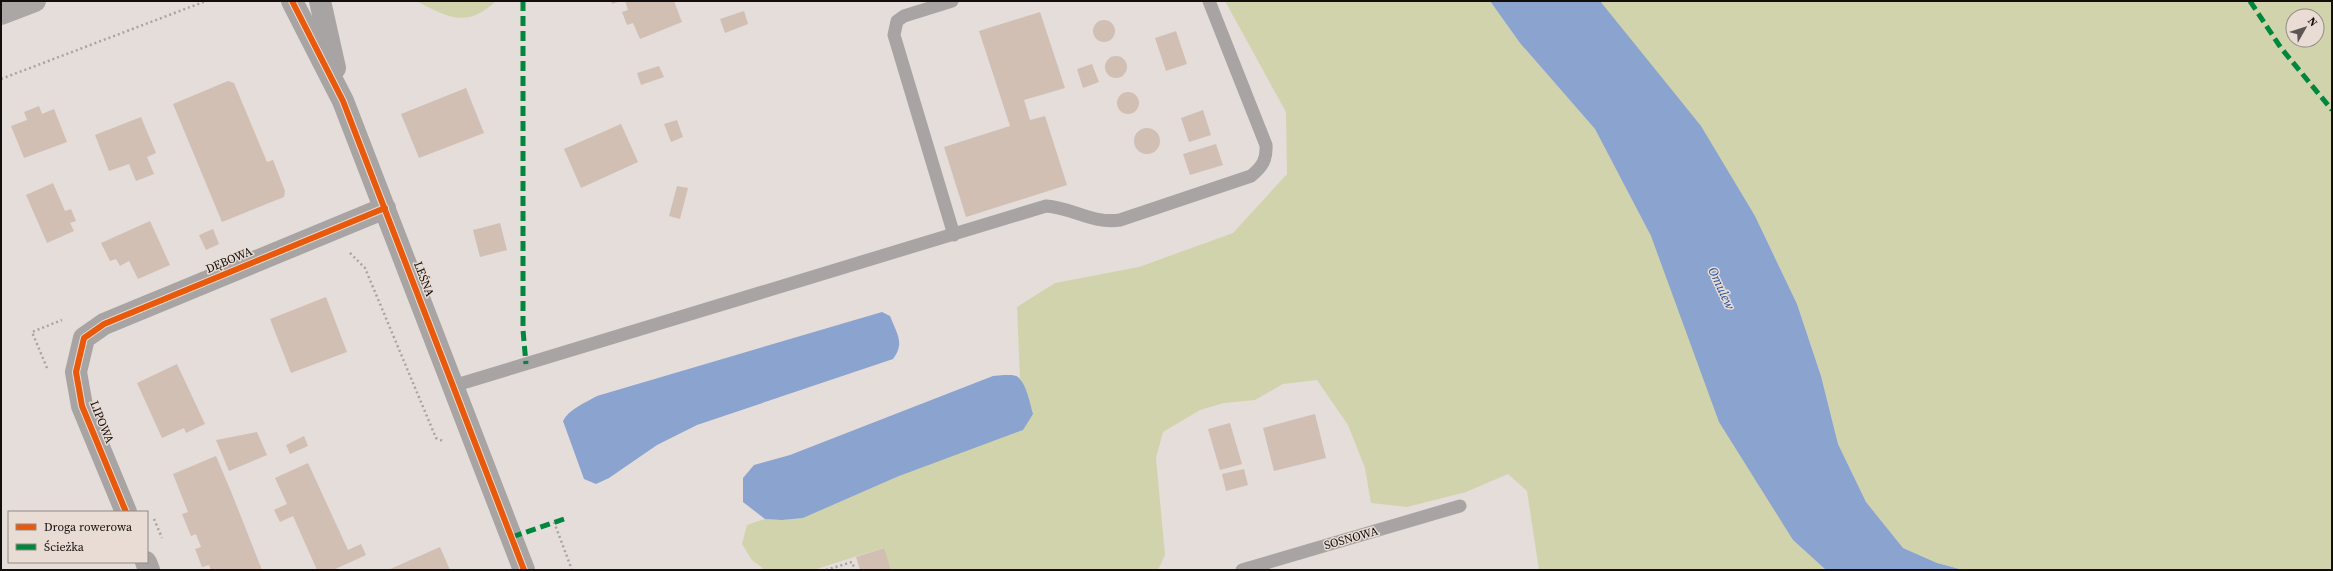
<svg xmlns="http://www.w3.org/2000/svg" width="2333" height="571" viewBox="0 0 2333 571" font-family="'Source Serif 4',serif">
	<style>
		.green { fill: #d1d3ac; fill-rule: evenodd }
		.water { fill: #8aa3cf }
		.building { fill: #d1bfb4 }
		.lines { fill: none; stroke-linecap: round; stroke-linejoin: round }
		.path { stroke: #a8a4a2; stroke-width: 2.5; stroke-dasharray: 2 3; stroke-linecap: butt }
		.lane { stroke: #a8a4a3; stroke-width: 13 }
		.street { stroke: #a8a4a3; stroke-width: 22 }
		.primary { stroke: #aba7a4; stroke-width: 22 }
		.quiet { stroke: #00873e; stroke-width: 5; stroke-dasharray: 10 5; stroke-linecap: butt }
		.cycleway-casing { stroke: #e9dcd4; stroke-width: 8 }
		.cycleway { stroke: #e8590c; stroke-width: 6 }
		.labels { text-anchor: middle; stroke-width: 3; stroke-linejoin: round; paint-order: stroke }
		.street-label { font-size: 12px; fill: #130e0c; stroke: #e9dcd4 }
		.water-label { font-size: 13px; font-style: italic; fill: #1e4d9b; stroke: #e9dcd4 }
	</style>
	<rect width="100%" height="100%" fill="#e4ddd9"/>
	<path class="green" d="M416,1h80c-30,28 -48,16 -80,0z
		M1225,1h265l30,42 75,86 56,107 142,304 33,30h-287l-12,-79 -19,-17 -42,18 -59,15 -36,-4 -6,-35 -17,-43 -31,-45 -34,4 -28,16 -31,3 -24,7 -37,22 -7,26 9,97 -7,15h-267l-8,-22 -70,22h-48l-13,-10 -10,-16 5,-19 18,-6 17,1 21,-2 96,-42 129,-76 -8,-21 -3,-72 38,-24 84,-16 94,-34 54,-59 -1,-62z
		M1600,1h732v569h-369l-26,-7 -34,-15 -37,-46 -28,-58 -17,-68 -24,-72 -42,-88 -121,-172zM2293,16h24v24h-24z"/>
	<path class="water" d="M1490,1h110l101,125 54,90 42,88 24,72 17,68 28,58 37,46 34,15 26,7h-137l-33,-30 -74,-118 -68,-186 -56,-107 -75,-86z
		M882,312l8,4c7,18 15,27 3,43l-196,66 -40,20 -48,33 -13,6 -12,-5 -21,-58c6,-12 22,-18 34,-25z
		M1004,375c5,0 12,-1 15,3 8,8 11,26 14,36l-10,16 -124,46 -96,42 -21,2 -17,-1 -22,-17v-24l11,-13 36,-10 203,-79z"/>
	<path class="building" d="M611,1h10l-9,3z
		M625,1h49l8,21 -42,17 -7,-16 -6,2 -5,-13 6,-2z
		M744,11l4,13 -23,9 -5,-14z
		M1040,12l25,76 -41,12 6,20 15,-4 22,69 -101,32 -22,-70 66,-21 -31,-95z
		M1093 31a11 11 0 1 1 22 0a11 11 0 1 1-22 0Z
		M1176,31l11,33 -21,7 -11,-33z
		M1105 67a11 11 0 1 1 22 0a11 11 0 1 1-22 0Z
		M1092,64l7,18 -16,6 -6,-19z
		M659,66l5,11 -23,8 -4,-12z
		M228,81l6,2 33,79 6,-2 12,31 -1,6 -62,25 -49,-118z
		M466,88l18,45 -65,25 -18,-44z
		M1117 103a11 11 0 1 1 22 0a11 11 0 1 1-22 0Z
		M39,106l3,8 12,-5 13,33 -43,16 -13,-32 16,-6 -3,-8z
		M1203,110l8,25 -22,7 -8,-24z
		M141,117l15,36 -9,4 7,17 -18,7 -7,-17 -20,7 -14,-36z
		M677,120l6,17 -12,5 -7,-18z
		M621,124l17,38 -57,26 -17,-39z
		M1134 141a13 13 0 1 1 26 0a13 13 0 1 1-26 0Z
		M1216,144l7,21 -33,10 -7,-21z
		M53,183l12,28 6,-2 5,12 -6,2 4,8 -27,12 -21,-48z
		M677,186l11,2 -8,31 -11,-3z
		M150,221l20,44 -32,14 -9,-18 -9,5 -4,-7 -6,2 -9,-18z
		M500,223l7,27 -27,7 -7,-27z
		M213,229l6,15 -13,6 -7,-15z
		M326,297l21,55 -56,21 -21,-54z
		M177,364l28,60 -19,9 -2,-5 -22,10 -25,-55z
		M1315,414l11,44 -52,13 -11,-43z
		M1230,423l12,41 -22,6 -12,-41z
		M257,432l10,23 -38,16 -13,-31z
		M304,436l4,10 -18,8 -4,-9z
		M216,456l16,38 30,76h-51l-2,-5 -7,2 -7,-18 6,-2 -5,-13 -5,2 -9,-22 6,-2 -15,-38z
		M308,463l40,87 13,-6 5,11 -33,15h-16l-24,-54 -13,6 -6,-12 13,-6 -12,-26z
		M1244,469l4,16 -22,6 -4,-17z
		M440,547l10,23h-62z
		M884,548l7,22h-31l-4,-13z"/>
	<g class="lines">
		<path class="path" d="M1,79l205,-78
			M350,253l15,15 71,170 7,3
			M47,368l-15,-36 30,-12
			M154,519l8,19
			M554,522l18,48
			M826,570l26,-8 3,8"/>
		<path class="lane" d="M952,1l-48,15 -7,5 -3,14 60,200
			M453,386l593,-180c28,2 46,18 74,14l131,-44c11,-9 16,-16 15,-31l-57,-144
			M1242,570l218,-64"/>
		<path class="street" d="M292,1l51,100 181,469
			M320,1l15,67
			M126,512l-44,-106 -6,-34 8,-34 20,-14 281,-116
			M146,562l3,8"/>
		<path class="primary" d="M1,14l34,-13"/>
		<path class="quiet" d="M523,1v329l3,34
			M2250,1l31,47 51,62
			M512,537l52,-18"/>
		<defs>
			<path id="cycleway" d="M292,1l51,100 181,469
				M126,512l-44,-106 -6,-34 8,-34 20,-14 281,-116"/>
		</defs>
		<use href="#cycleway" class="cycleway-casing"/>
		<use href="#cycleway" class="cycleway"/>
	</g>
	<g class="labels">
		<g class="street-label">
			<text transform="translate(229 260) rotate(-23)" y="4">DĘBOWA</text>
			<text transform="translate(424 279) rotate(69)" y="4">LEŚNA</text>
			<text transform="translate(102 422) rotate(68)" y="4">LIPOWA</text>
			<text transform="translate(1351 538) rotate(-16)" y="4">SOSNOWA</text>
		</g>
		<g class="water-label">
			<text transform="translate(1722 288) rotate(65)" y="5">Omulew</text>
		</g>
	</g>
	<rect width="2333" height="571" fill="none" stroke="#130e0c" stroke-width="4"/>
	<rect x="8" y="511" width="140" height="52" fill="#e9dcd4" stroke="#938a84"/>
	<rect x="16" y="524" width="20" height="6" fill="#e8590c" stroke="#938a84"/>
	<text x="44" y="531" font-size="12" fill="#130e0c">Droga rowerowa</text>
	<rect x="16" y="544" width="20" height="6" fill="#00873e" stroke="#938a84"/>
	<text x="44" y="551" font-size="12" fill="#130e0c">Ścieżka</text>
	<g transform="translate(2305 28) rotate(51)"><circle r="19" fill="#e9dcd4" stroke="#938a84"/>
	<path d="M0-3L7 15L0 10L-7 15Z" fill="#5c5654"/>
	<text y="-6" font-size="11" font-weight="bold" text-anchor="middle" fill="#130e0c">N</text>
	</g>
</svg>
